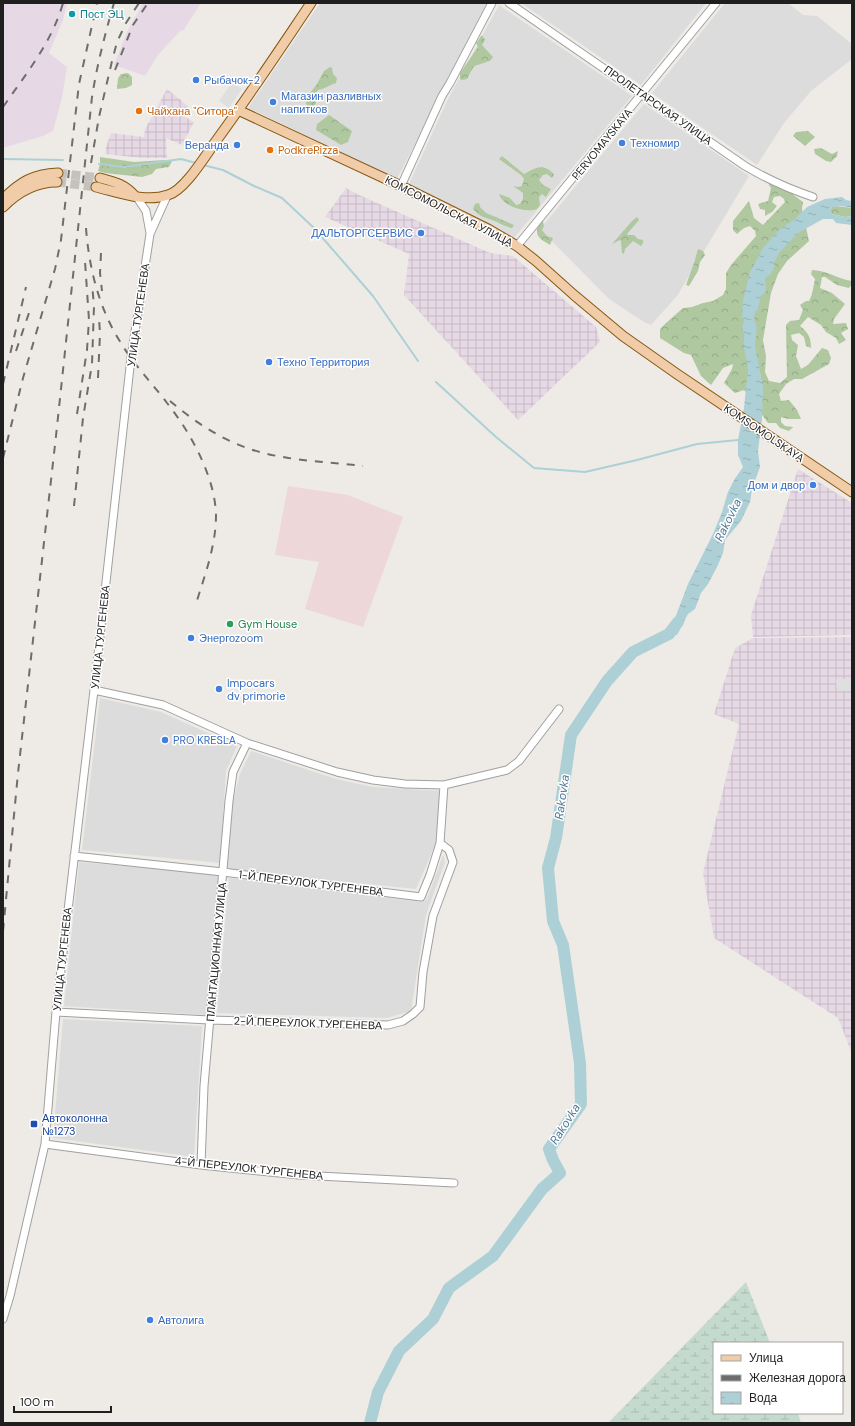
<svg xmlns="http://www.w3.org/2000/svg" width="855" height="1426" viewBox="0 0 855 1426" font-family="'DM Sans',sans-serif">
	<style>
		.residential { fill: #dcdcdc }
		.commercial { fill: #edd7d8 }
		.industrial { fill: url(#industrial-grid) }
		.railway { fill: #e6d9e5 }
		.forest { fill: url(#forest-crowns) }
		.wetland { fill: url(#wetland-marsh) }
		.parking { fill: #dfdfdf }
		.water { fill: url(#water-ripples) }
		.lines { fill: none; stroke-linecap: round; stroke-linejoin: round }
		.stream { stroke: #acd0d6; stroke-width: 2 }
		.river { stroke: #acd0d6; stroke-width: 12 }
		.major-tunnel { stroke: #c5c2be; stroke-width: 9; stroke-dasharray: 9 4.5; stroke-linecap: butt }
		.minor-casing { stroke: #a0a0a0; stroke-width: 9 }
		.major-casing { stroke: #875812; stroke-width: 11 }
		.minor { stroke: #fff; stroke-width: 7 }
		.major { stroke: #f0cca9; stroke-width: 9 }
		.rail { stroke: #6d6d6d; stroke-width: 2; stroke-dasharray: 8 8; stroke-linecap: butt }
		.culture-dot { fill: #0f9aa8; stroke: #fff; stroke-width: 1.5 }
		.shop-dot { fill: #3f7fe0; stroke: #fff; stroke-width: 1.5 }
		.food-dot { fill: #e8710a; stroke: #fff; stroke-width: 1.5 }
		.leisure-dot { fill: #2e9e5b; stroke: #fff; stroke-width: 1.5 }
		.transit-dot { fill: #1a4fb4; stroke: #fff; stroke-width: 1.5 }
		.labels { text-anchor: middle; stroke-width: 3; stroke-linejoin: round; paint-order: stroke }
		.culture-label { font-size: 11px; fill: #0d838f; stroke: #fff; text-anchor: start }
		.shop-label { font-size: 11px; fill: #366cbe; stroke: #fff; text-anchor: start }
		.street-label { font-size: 11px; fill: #1f1f1f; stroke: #fff }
		.food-label { font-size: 11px; fill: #c56008; stroke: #fff; text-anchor: start }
		.leisure-label { font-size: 11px; fill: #27864d; stroke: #fff; text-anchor: start }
		.transit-label { font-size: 11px; fill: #164399; stroke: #fff; text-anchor: start }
		.water-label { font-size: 12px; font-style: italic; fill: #4f7794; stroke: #fff }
	</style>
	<defs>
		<pattern id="industrial-grid" width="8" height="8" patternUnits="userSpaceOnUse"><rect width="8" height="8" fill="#e6d9e5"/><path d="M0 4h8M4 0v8" fill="none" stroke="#c5bac4"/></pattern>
		<pattern id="forest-crowns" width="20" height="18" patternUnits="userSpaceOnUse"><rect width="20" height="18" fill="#afc8a0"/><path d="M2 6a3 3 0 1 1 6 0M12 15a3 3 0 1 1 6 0" fill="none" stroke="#96ab89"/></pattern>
		<pattern id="wetland-marsh" width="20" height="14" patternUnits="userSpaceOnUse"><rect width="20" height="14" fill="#c5dacf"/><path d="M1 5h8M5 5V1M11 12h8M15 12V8" fill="none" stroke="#a9bbb1"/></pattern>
		<pattern id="water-ripples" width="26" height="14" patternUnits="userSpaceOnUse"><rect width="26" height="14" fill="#acd0d6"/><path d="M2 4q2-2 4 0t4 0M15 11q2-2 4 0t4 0" fill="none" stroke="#94b2b7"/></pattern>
	</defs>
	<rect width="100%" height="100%" fill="#eeebe6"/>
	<path class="residential" d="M320,3h167l-90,176 -149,-71z
		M521,3h185l-65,82z
		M725,3h63l15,12 14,1 35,28v15l-41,32 -27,32 -27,42 -105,-72z
		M499,5l133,91 -118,142 -105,-54 39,-85z
		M644,104l105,72 -72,120 -26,29 -7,-3 -35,-23 -69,-70z
		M100,698l61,14 76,34 -11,25 -6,92 -138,-13z
		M251,751l85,28 37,8 69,4 -6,52 -20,46 -190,-19 7,-69 7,-27z
		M443,855l2,7 -19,53 -15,96 -24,7 -170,-5 12,-135 193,24 5,-3z
		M79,862l140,12 -12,141 -143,-9z
		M63,1019l139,7 -8,131 -141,-19z"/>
	<path class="commercial" d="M288,486l60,9 55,22 -40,110 -58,-18 14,-47 -44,-7z"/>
	<path class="industrial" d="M167,89l21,17 -6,9 12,7 -12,23 -16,-7 1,20h-24l-38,-4 1,-7 5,-14 33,4 1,-8z
		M346,188l11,6 133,59 23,3 83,71 4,15 -82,78 -114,-125 5,-41 -84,-37z
		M798,469l54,34v127l-2,5 -97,2 -2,-22z
		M852,637v417l-14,-36 -124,-80 -11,-65 36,-149 -25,-10 21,-66 18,-10z"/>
	<path class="railway" d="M3,3h64l-4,17 -14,33 18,14 -5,31 -9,33 -10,5 -40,12z
		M143,3h58l-18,28 -2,-1 -23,25 -13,21 -31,-11 13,-33z"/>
	<path class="forest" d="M482,35l3,5 -3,5 11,12 -3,4 -16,5 -7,13 -5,1 -2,-1v-6l18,-26 -2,-4z
		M330,67l2,1 1,6 4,4 -1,5c-7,2 -11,6 -18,7l-4,6 2,8 -5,3 -4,-1 -1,-3 1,-6 10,-13 7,-13z
		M128,73l4,4v8l-6,3 -9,1 1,-11 3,-4z
		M329,115l23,16 -4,11 -7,3 -25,-15 1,-6z
		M808,131l7,6 -10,9 -12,-10 3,-4z
		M821,148l11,6 6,-3 -1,5 -6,6 -5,-1 -11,-7 -1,-5z
		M502,156l22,18c12,-7 19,-11 30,0l-2,4 -5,-4 -4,1 -4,5 4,5 8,4 -5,8 -4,-3 -3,3 1,8 -3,4c-11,4 -34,-2 -38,-15l11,4 6,7 4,-1 3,-5v-6l-10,-7 5,1 4,-1 2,-7 -3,-4 -22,-16z
		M100,157l34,5 30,-2 8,1 -3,6 -13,2 -4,5 -10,3 -37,-4 -7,-2 2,-7z
		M769,183l15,5 19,14 -1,7 7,32 -22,20 -9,13 -7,19 -8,47 3,16 -1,16 4,9 11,2 7,-6 -1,-52 4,-4 9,-1 4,-10 -3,-5 6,-4h3c4,-7 4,-14 6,-22l-4,-5 1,-4c14,0 26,9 40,11v3l-3,4 -12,-3 -12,-8h-3l-2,11 12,5 13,11 -11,15 -1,5 13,-1 2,6 -7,4 5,7 -7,4 -3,-6 -10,-6 -5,-7 -13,-8 -8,9c9,7 11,12 11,22l-5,-2 -2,-9 -5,-4 -8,2 1,5 6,5 -2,11 5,13 7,-4 14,-17 6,2 3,8 -2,6 -27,15h-8l-8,5 -7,10 2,7 8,-1 8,10 4,9h-13l-7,-2v5l4,4 8,1 -4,4 -9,-3 -4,-5h-8l-24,-33 -9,3 -11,-10 8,-14 1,-5 -10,4 -12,17 -10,-9 -10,-21 -7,-2 -24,-15v-9l6,-6 17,-15 9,-1 11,-4 10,-2 10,-6 3,-6v-16l5,-8 25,-29 -1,-5 -5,-5 -6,2 -7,6 -4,-4v-9l16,-20 5,17 9,7 22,-23 -1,-3 -4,-3 -6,1 -2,5 5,4 -5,6 -7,4v-6l-5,-1 -2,-5 10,-3 3,-13 -2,-3z
		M479,203l1,4 6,6 10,4 18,8 -2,3c-5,-1 -10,-3 -15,-6 -11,-5 -15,-3 -24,-13l2,-5z
		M836,206l16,2v8l-7,1 -13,-3 -2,-3 2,-4z
		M637,217l2,3 -12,14 1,1h6l4,4 5,1v3l-2,3 -8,-5 -8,8 -1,5 -2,-1 -1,-12 -1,-1 -8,4 20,-23z
		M543,221l1,5 -2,4 5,6 6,2 -3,7c-11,-7 -17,-9 -10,-23z
		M698,249l5,2 2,4 -5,7 -2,9 -9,15 -3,-1 8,-22z"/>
	<path class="wetland" d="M746,1282l24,61h-56v70h84l3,10h-193z"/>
	<path class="parking" d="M232,82l10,7 -13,19 -10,-7z
		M836,679h16v12h-15z"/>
	<path class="water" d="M842,197l4,3 6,1v7l-11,-2 -9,1 -2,4 2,3 13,3 7,-1v9l-16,-2 -3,-4h-10l-25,14 -19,20 -4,8 -1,6 -3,7 -6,4 1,13 -7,7 1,3 -3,10 -2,1 -1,9 3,4 -2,21 8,40 -1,34 -4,31 2,16 -8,22 -2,13 -9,19 -16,19 -2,13 -6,14 -9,17 -7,9 -6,16 -7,5 -11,21 -8,-1 19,-50 25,-50 9,-22 6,-20 6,-12 9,-13 -5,-12v-15l6,-32 4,-39 -4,-22v-12l-2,-8 2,-5 -2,-6 1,-15 7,-29 13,-24 15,-17 17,-12 12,-12 18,-8z"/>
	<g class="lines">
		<path class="stream" d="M3,159l60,1
			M99,164l25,3 57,-8 15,4
			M203,165l20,5 31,16 28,12 32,30 59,68 45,65
			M436,382l60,55 38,31 51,4 52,-12 60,-16 41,-4"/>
		<path class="river" d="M370,1423l8,-31 21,-41 34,-32 16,-31 44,-32 49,-67 18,-16 -7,-13 -4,-11 32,-45 -1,-41 -17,-118 -10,-24 -5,-53 8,-30 15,-103 36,-54 26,-29 36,-18 9,-12"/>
		<path class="major-tunnel" d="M58,173l42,5
			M57,182l39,5"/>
		<defs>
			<path id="minor" d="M509,3l236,163c22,13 44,23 68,31
				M401,186l41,-90 8,-13 42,-80
				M136,196l10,15 4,22
				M517,246l199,-243
				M94,690l69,15 84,38 90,29 36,8 32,4 39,1 63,-15 12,-9 40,-52
				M74,856l149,16 198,25 9,-22 10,-32
				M56,1012l153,8 179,5 15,-4 10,-7 7,-7 3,-35 10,-56 20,-54 -4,-12 -9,-7 4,-58
				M45,1144l156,21 98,10 155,8
				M201,1165l3,-79 25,-285 4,-29 14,-29
				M3,1319l7,-23 35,-152 11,-132 38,-322 37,-332 19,-124 17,-38"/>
			<path id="major" d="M238,110l163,76 87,43 29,17 19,15 38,34 49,41 54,38 175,118
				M100,178c15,4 24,6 35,18
				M96,187c22,5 49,16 72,8 17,-5 37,-39 48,-54 33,-45 64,-92 95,-138
				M3,199c17,-17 30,-25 55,-26
				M3,207c15,-15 32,-25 54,-25"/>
		</defs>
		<use href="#minor" class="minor-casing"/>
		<use href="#major" class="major-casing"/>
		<use href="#minor" class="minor"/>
		<use href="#major" class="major"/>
		<path class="rail" d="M115,70l18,-45 15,-22
			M3,107c23,-33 49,-65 60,-104
			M91,163l8,-46 13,-56 5,-19 9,-19 13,-20
			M86,228c3,40 13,81 35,115 13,22 31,40 46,60 24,30 48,74 49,112 0,32 -12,62 -21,92
			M101,253l-1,20 2,18
			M16,351l15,-44
			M98,378l2,-44 -1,-16
			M3,384l23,-97
			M170,401c26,22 56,42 90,51 33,9 68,10 103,14
			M77,414l10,-64 2,-30 -4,-59
			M3,458l20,-80 32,-109 6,-29 18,-156 18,-81
			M74,506l9,-88 9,-54 2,-58 -2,-22
			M3,931l15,-158 38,-337 36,-339c5,-32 13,-63 22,-94"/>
	</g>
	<circle class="culture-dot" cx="72" cy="14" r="4"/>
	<g class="shop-dot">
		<circle cx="196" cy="80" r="4"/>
		<circle cx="273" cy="102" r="4"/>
		<circle cx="622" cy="143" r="4"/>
		<circle cx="237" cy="145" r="4"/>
		<circle cx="421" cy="233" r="4"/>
		<circle cx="269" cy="362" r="4"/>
		<circle cx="813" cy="485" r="4"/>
		<circle cx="191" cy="638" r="4"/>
		<circle cx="219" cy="689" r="4"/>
		<circle cx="165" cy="740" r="4"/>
		<circle cx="150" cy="1320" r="4"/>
	</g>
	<g class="food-dot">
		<circle cx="139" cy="111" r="4"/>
		<circle cx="270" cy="150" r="4"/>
	</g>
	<circle class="leisure-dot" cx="230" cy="624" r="4"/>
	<rect class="transit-dot" x="30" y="1120" width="8" height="8" rx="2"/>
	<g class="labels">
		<g class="culture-label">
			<text x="80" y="18">Пост ЭЦ</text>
		</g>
		<g class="shop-label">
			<text x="204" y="84">Рыбачок-2</text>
			<text x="281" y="100">Магазин разливных<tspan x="281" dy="13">напитков</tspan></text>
			<text x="630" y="147">Техномир</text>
			<text x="229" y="149" text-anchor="end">Веранда</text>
			<text x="413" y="237" text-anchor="end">ДАЛЬТОРГСЕРВИС</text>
			<text x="277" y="366">Техно Территория</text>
			<text x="805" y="489" text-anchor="end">Дом и двор</text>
			<text x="199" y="642">Энергоzoom</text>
			<text x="227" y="687">Impocars<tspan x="227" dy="13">dv primorie</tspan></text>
			<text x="173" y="744">PRO KRESLA</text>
			<text x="158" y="1324">Автолига</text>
		</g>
		<g class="street-label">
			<text transform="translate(658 105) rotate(35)" y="4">ПРОЛЕТАРСКАЯ УЛИЦА</text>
			<text transform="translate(602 144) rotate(-51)" y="4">PERVOMAYSKAYA</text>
			<text transform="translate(449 211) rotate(27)" y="4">КОМСОМОЛЬСКАЯ УЛИЦА</text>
			<text transform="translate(138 315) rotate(-82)" y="4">УЛИЦА ТУРГЕНЕВА</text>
			<text transform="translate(764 433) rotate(34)" y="4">KOMSOMOLSKAYA</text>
			<text transform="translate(100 637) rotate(-84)" y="4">УЛИЦА ТУРГЕНЕВА</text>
			<text transform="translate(311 883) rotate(7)" y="4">1-Й ПЕРЕУЛОК ТУРГЕНЕВА</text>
			<text transform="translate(216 952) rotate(-85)" y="4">ПЛАНТАЦИОННАЯ УЛИЦА</text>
			<text transform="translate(62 959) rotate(-84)" y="4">УЛИЦА ТУРГЕНЕВА</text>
			<text transform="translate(308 1023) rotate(2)" y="4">2-Й ПЕРЕУЛОК ТУРГЕНЕВА</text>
			<text transform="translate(249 1168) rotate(6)" y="4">4-Й ПЕРЕУЛОК ТУРГЕНЕВА</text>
		</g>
		<g class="food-label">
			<text x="147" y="115">Чайхана "Ситора"</text>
			<text x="278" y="154">PodkrePizza</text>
		</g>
		<g class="leisure-label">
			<text x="238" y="628">Gym House</text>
		</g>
		<g class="transit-label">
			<text x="42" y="1122">Автоколонна<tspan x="42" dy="13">№1273</tspan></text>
		</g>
		<g class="water-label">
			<text transform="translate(728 520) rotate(-64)" y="4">Rakovka</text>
			<text transform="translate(562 797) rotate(-82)" y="4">Rakovka</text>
			<text transform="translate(565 1124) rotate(-58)" y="4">Rakovka</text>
		</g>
	</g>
	<rect width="855" height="1426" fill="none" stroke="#1f1f1f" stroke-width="8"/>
	<rect x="713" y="1342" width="130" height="72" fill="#ffffff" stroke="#a5a5a5"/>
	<rect x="721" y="1355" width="20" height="6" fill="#f0cca9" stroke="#a5a5a5"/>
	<text x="749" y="1362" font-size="12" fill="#1f1f1f">Улица</text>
	<rect x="721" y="1375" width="20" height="6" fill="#6d6d6d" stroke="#a5a5a5"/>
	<text x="749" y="1382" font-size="12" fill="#1f1f1f">Железная дорога</text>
	<rect x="721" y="1392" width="20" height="12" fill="url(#water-ripples)" stroke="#a5a5a5"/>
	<text x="749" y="1402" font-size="12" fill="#1f1f1f">Вода</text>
	<path d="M14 1406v6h97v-6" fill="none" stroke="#1f1f1f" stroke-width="2"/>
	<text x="20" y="1406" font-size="12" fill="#1f1f1f" stroke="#ffffff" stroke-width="3" paint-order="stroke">100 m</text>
</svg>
